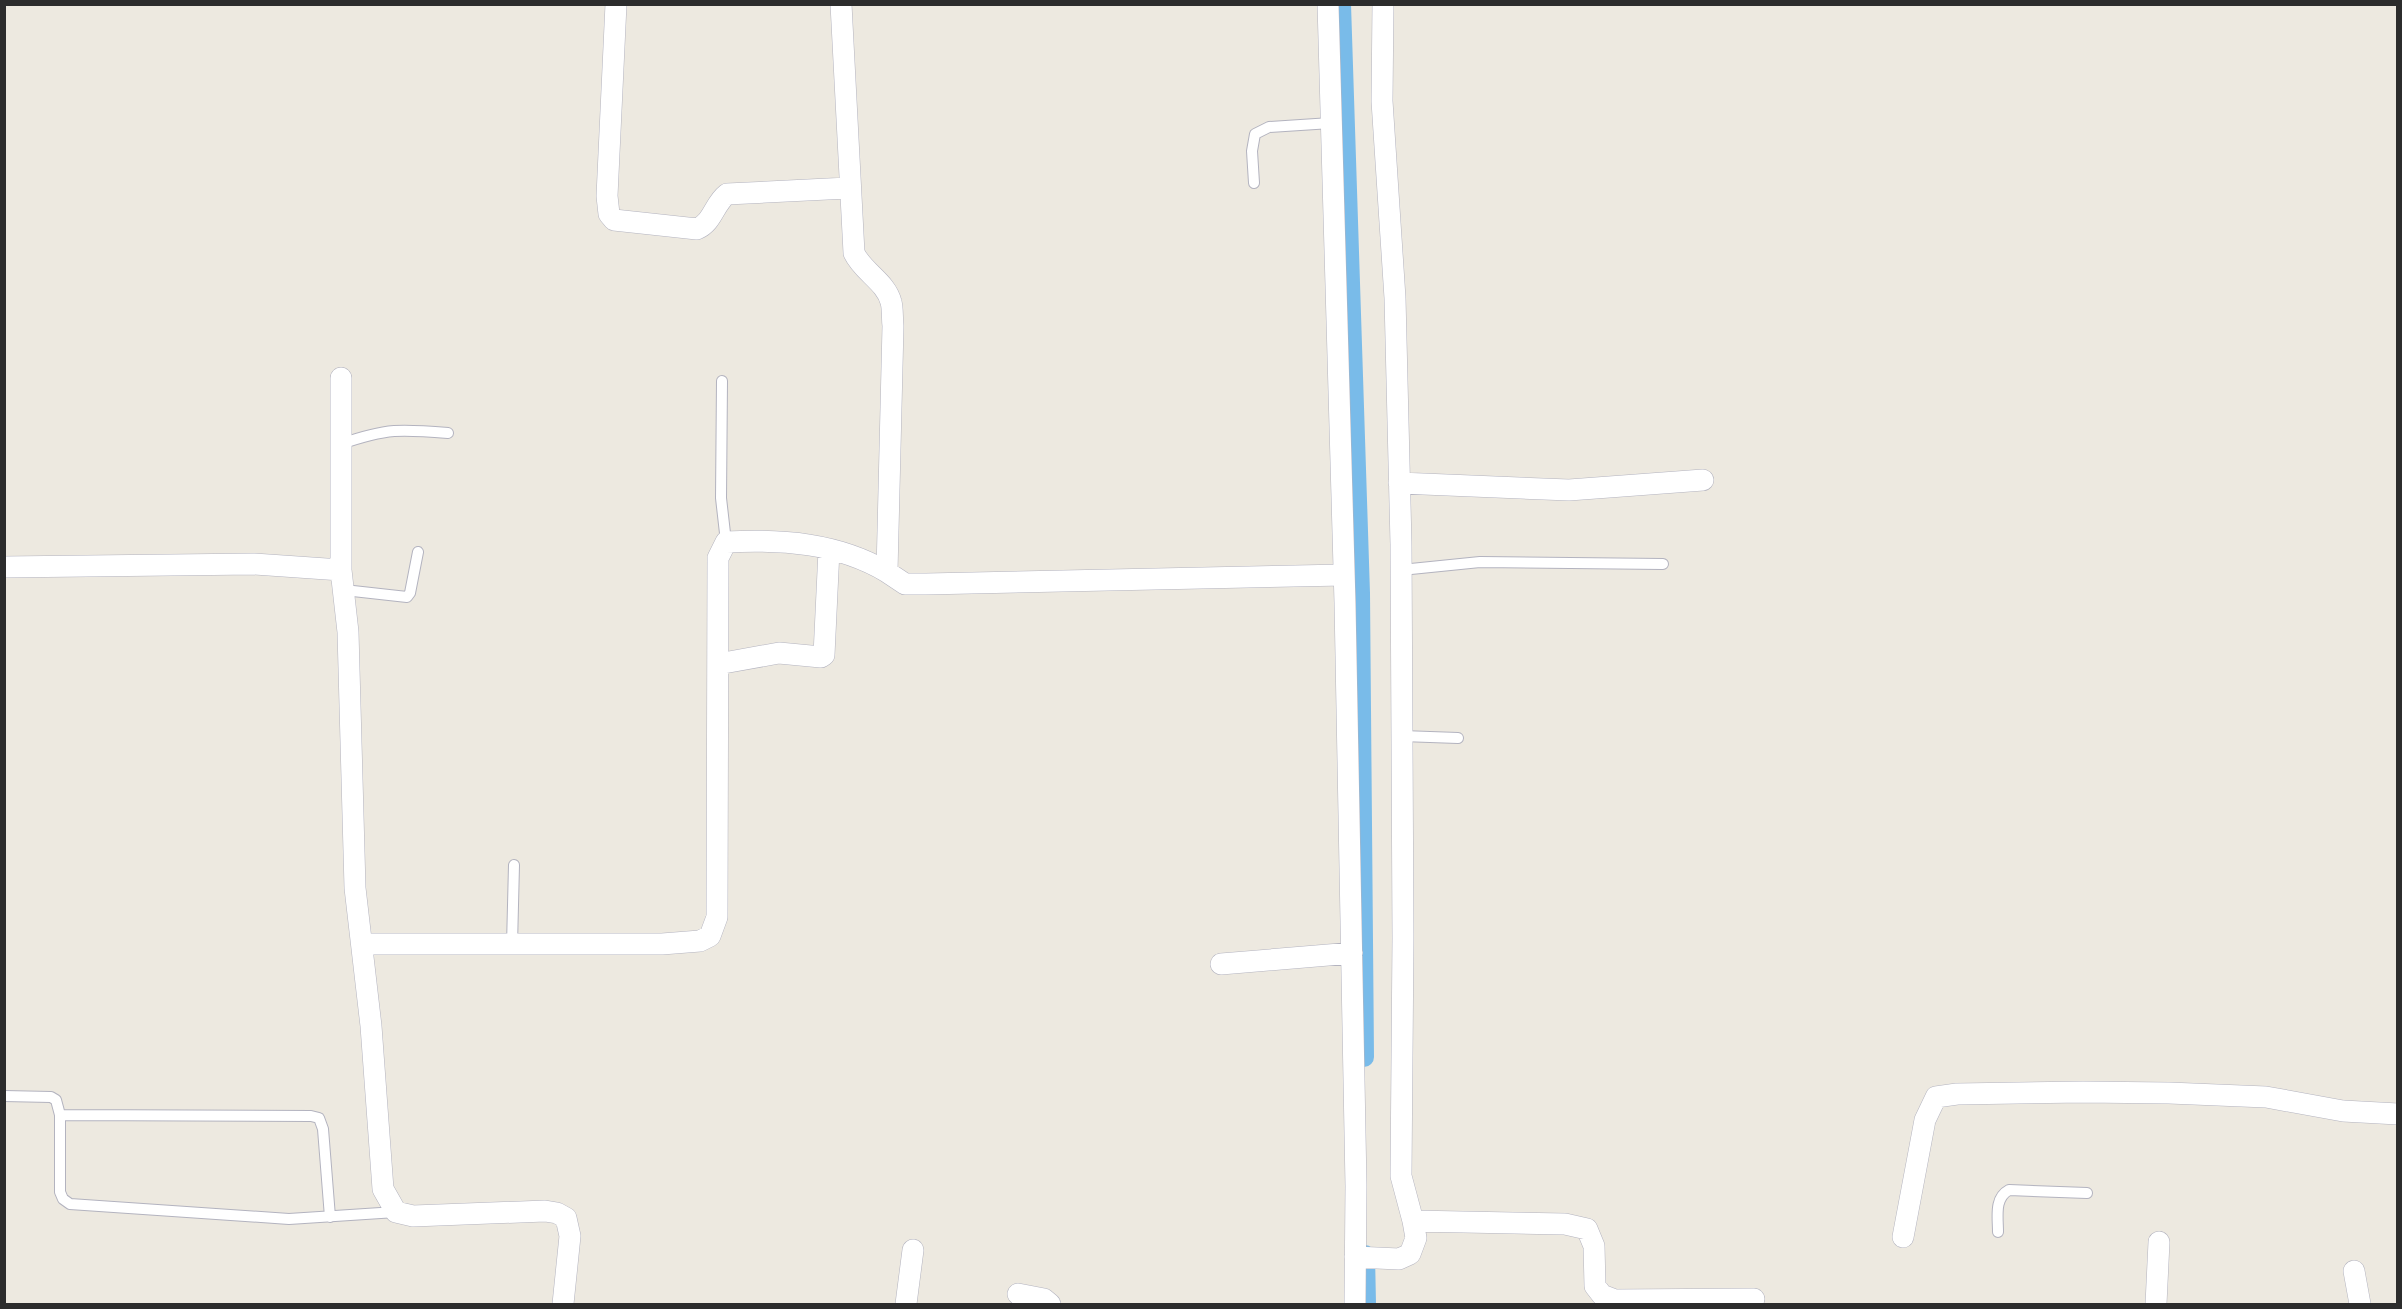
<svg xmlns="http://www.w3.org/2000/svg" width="2402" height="1309" viewBox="0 0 2402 1309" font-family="'Exo 2',sans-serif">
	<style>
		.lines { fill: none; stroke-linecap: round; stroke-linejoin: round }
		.canal { stroke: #79bbe9; stroke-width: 20 }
		.service-casing { stroke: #b3b3bf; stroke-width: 12 }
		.minor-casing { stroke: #b3b3bf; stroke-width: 22 }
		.service { stroke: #fff; stroke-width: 10 }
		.minor { stroke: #fff; stroke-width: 21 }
	</style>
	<rect width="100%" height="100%" fill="#ede9e0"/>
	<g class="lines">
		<path class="canal" d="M1341,4l19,589 4,464
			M1365,1255l1,49"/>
		<defs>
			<path id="service" d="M1254,183l-2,-32 3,-17 14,-7 62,-4
				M722,381l-1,117 5,44
				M341,444c46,-16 60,-15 107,-11
				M1401,570l79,-8 183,2
				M344,590l63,7 3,-4 8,-41
				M1402,736l56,2
				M512,945l2,-80
				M4,1096l47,1 5,3 4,15 251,1 8,2 4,11 7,88
				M60,1115v77l3,7 7,5 219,15 107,-7
				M1998,1232c0,-15 -4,-34 11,-42l78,3"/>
			<path id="minor" d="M616,4l-9,192 2,18 5,6 83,9c16,-7 17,-25 30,-35l121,-6
				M841,4l13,249c9,19 32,29 37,49 2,7 1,16 2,24l-6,246 18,12h21l418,-9
				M1328,4l17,599 11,583 -1,118
				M1383,4l-1,97 13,197 6,246 2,394 -2,238 12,45 152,3 22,5 7,17 1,40 7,9 13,5 139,-1
				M341,378v192l7,62 7,256 16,138 12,163 13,23 17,4 132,-5 12,2 9,5 4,18 -7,68
				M1399,483l170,7 134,-10
				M4,567l250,-3 87,6
				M718,664l61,-11 42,4 3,-2 5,-105
				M362,944h300l38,-3 10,-5 7,-19 1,-359 8,-16c56,-3 112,1 161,30
				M1221,964l131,-11
				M1903,1237l22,-117 11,-23 21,-3 126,-2 86,1 97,4 77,14 55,3
				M1355,1257l44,2 11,-5 6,-16 -3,-17
				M2354,1271l6,33
				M1018,1294l26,5 6,5
				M906,1304l7,-54
				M2156,1304l3,-62"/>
		</defs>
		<use href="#service" class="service-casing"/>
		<use href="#minor" class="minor-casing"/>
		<use href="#service" class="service"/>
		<use href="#minor" class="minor"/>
	</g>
	<rect width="2402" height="1309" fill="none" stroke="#2c2c2c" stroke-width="12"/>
</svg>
